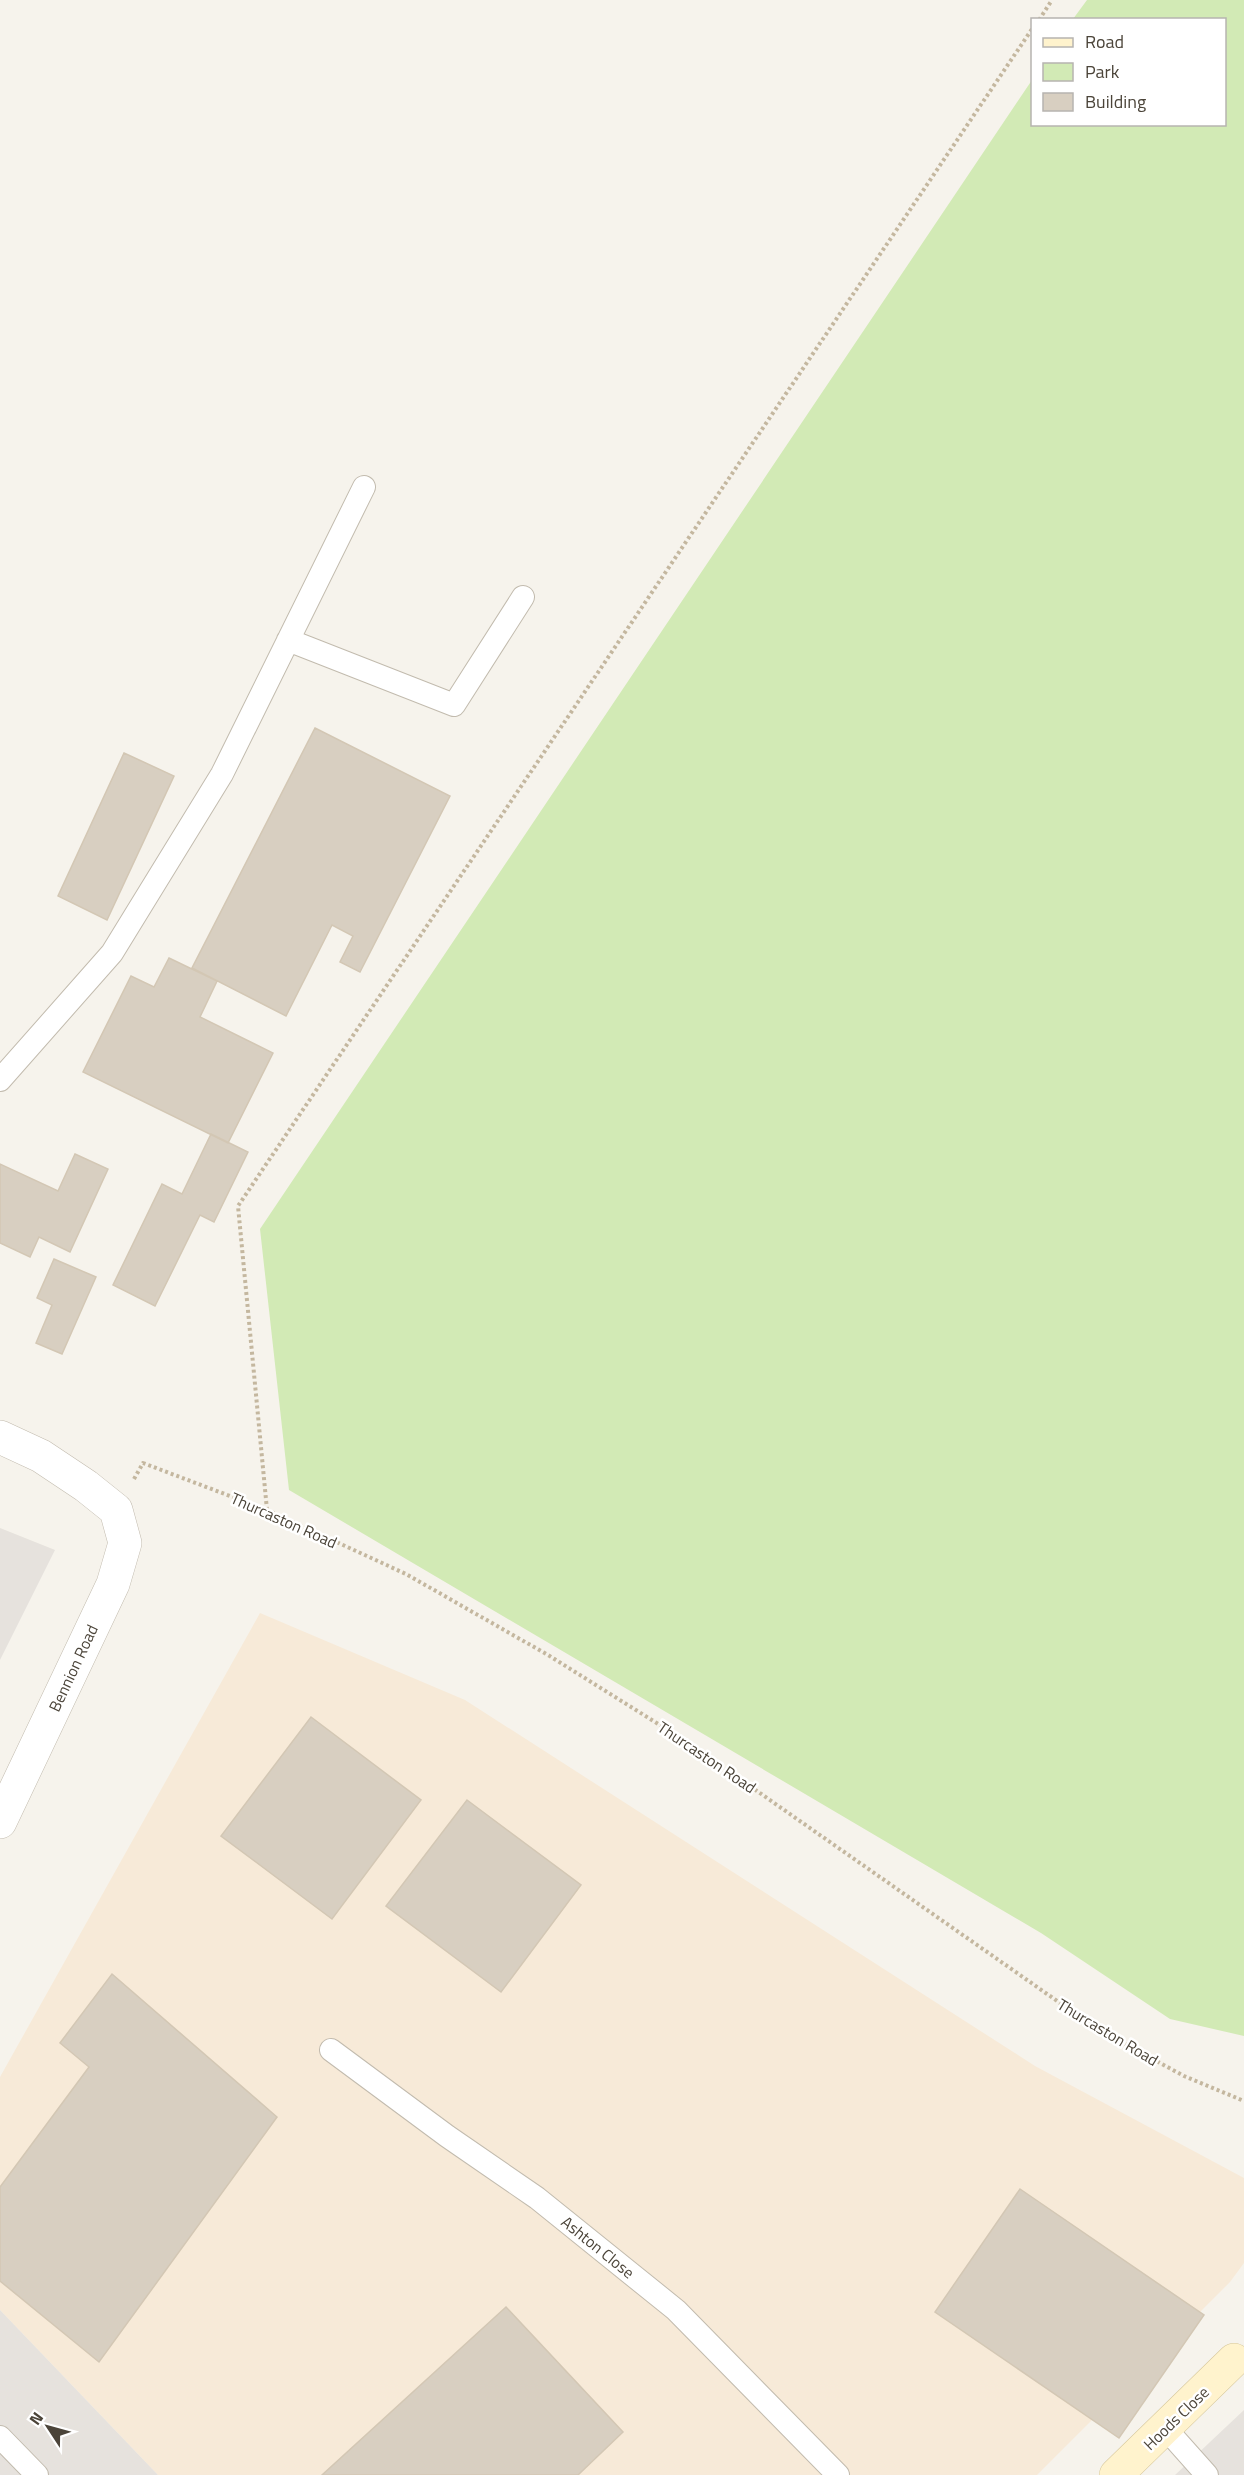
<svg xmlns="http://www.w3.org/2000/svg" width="1244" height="2475" viewBox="0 0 1244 2475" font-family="'Titillium Web',sans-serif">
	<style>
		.commercial { fill: #f7ead8 }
		.industrial { fill: #e6e2dd }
		.green { fill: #d2eab5 }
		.building { fill: #d8cfc1; stroke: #d3c7b4; stroke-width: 1.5 }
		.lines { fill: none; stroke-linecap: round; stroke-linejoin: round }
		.lane-casing { stroke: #c2bbae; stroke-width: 24 }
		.street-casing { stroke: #c2bbae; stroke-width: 34 }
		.secondary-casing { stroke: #d6c79b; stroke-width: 34 }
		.path { stroke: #c4b79f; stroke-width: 4; stroke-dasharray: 3 3; stroke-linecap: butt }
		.lane { stroke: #fff; stroke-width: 22 }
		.street { stroke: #fff; stroke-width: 33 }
		.secondary { stroke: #fff3cd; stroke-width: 33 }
		.labels { text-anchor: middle; stroke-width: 5; stroke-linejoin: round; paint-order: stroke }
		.street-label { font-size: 16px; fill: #4b4439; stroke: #fff }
	</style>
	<rect width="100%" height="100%" fill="#f6f3ec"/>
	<path class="commercial" d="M260,1613l205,87 570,366 209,112v85l-14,19 -193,193h-879l-158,-165v-233z"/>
	<path class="industrial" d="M0,1528l55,22 -55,110z
		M0,2310l158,165h-158z
		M1244,2410v65h-69z"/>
	<path class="green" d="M1087,0h157v2036l-74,-17 -129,-86 -752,-443 -29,-261 772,-1149v44h192v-104l-151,-1z"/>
	<path class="building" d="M315,728l135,68 -90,176 -20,-10 13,-26 -21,-11 -46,91 -94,-48z
		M124,753l50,23 -67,144 -49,-24z
		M169,958l48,23 -17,36 73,36 -45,90 -145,-71 48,-96 23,11z
		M211,1134l37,18 -34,70 -14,-7 -45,91 -42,-21 49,-101 20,10z
		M75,1154l33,15 -38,83 -31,-15 -9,20 -30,-14v-79l58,27z
		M54,1259l42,18 -34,77 -26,-11 16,-38 -15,-7z
		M311,1717l110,83 -89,119 -111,-83z
		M467,1800l114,85 -80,107 -115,-86z
		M112,1974l165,143 -178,245 -99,-81v-94l89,-120 -29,-24z
		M1020,2189l184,126 -85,123 -184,-126z
		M506,2307l117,125 -45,43h-256z"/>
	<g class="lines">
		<defs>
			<path id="lane" d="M288,640l166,65 69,-108
				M0,1080l112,-127 110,-179 142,-287
				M331,2050l116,86 90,62 139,112 162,165
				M1166,2429l41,46
				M0,2437l37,38"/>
			<path id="street" d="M0,1437l41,19 45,30 30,24 9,33 -12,41 -113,238"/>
			<path id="secondary" d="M1116,2475l118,-115"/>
		</defs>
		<use href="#lane" class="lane-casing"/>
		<use href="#street" class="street-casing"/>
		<use href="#secondary" class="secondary-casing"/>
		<path class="path" d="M1039,20l13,-20
			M134,1479l9,-16 124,47 139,64 142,81 139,87 373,261 67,42 57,31 60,25
			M267,1510l-29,-304 794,-1177"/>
		<use href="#lane" class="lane"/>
		<use href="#street" class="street"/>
		<use href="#secondary" class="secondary"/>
	</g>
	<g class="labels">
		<g class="street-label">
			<text transform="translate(284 1520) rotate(24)" y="6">Thurcaston Road</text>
			<text transform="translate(73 1668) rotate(-65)" y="6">Bennion Road</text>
			<text transform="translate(707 1757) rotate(34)" y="6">Thurcaston Road</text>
			<text transform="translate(1108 2032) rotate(31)" y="6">Thurcaston Road</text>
			<text transform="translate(598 2247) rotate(39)" y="6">Ashton Close</text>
			<text transform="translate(1176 2418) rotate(-44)" y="6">Hoods Close</text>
		</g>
	</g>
	<rect x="1031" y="18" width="195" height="108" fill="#ffffff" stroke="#b7b4b0" stroke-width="1.5"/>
	<rect x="1043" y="38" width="30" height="9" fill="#fff3cd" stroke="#b7b4b0" stroke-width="1.5"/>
	<text x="1085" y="48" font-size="18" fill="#4b4439">Road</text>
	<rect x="1043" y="63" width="30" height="18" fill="#d2eab5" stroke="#b7b4b0" stroke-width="1.5"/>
	<text x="1085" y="78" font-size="18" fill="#4b4439">Park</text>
	<rect x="1043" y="93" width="30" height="18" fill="#d8cfc1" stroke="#b7b4b0" stroke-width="1.5"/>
	<text x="1085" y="108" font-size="18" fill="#4b4439">Building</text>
	<g transform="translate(48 2427) rotate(306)" stroke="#ffffff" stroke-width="4.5" paint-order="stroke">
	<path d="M0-4.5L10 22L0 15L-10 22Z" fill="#4b4439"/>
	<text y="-9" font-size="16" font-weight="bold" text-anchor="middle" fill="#4b4439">N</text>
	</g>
</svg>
